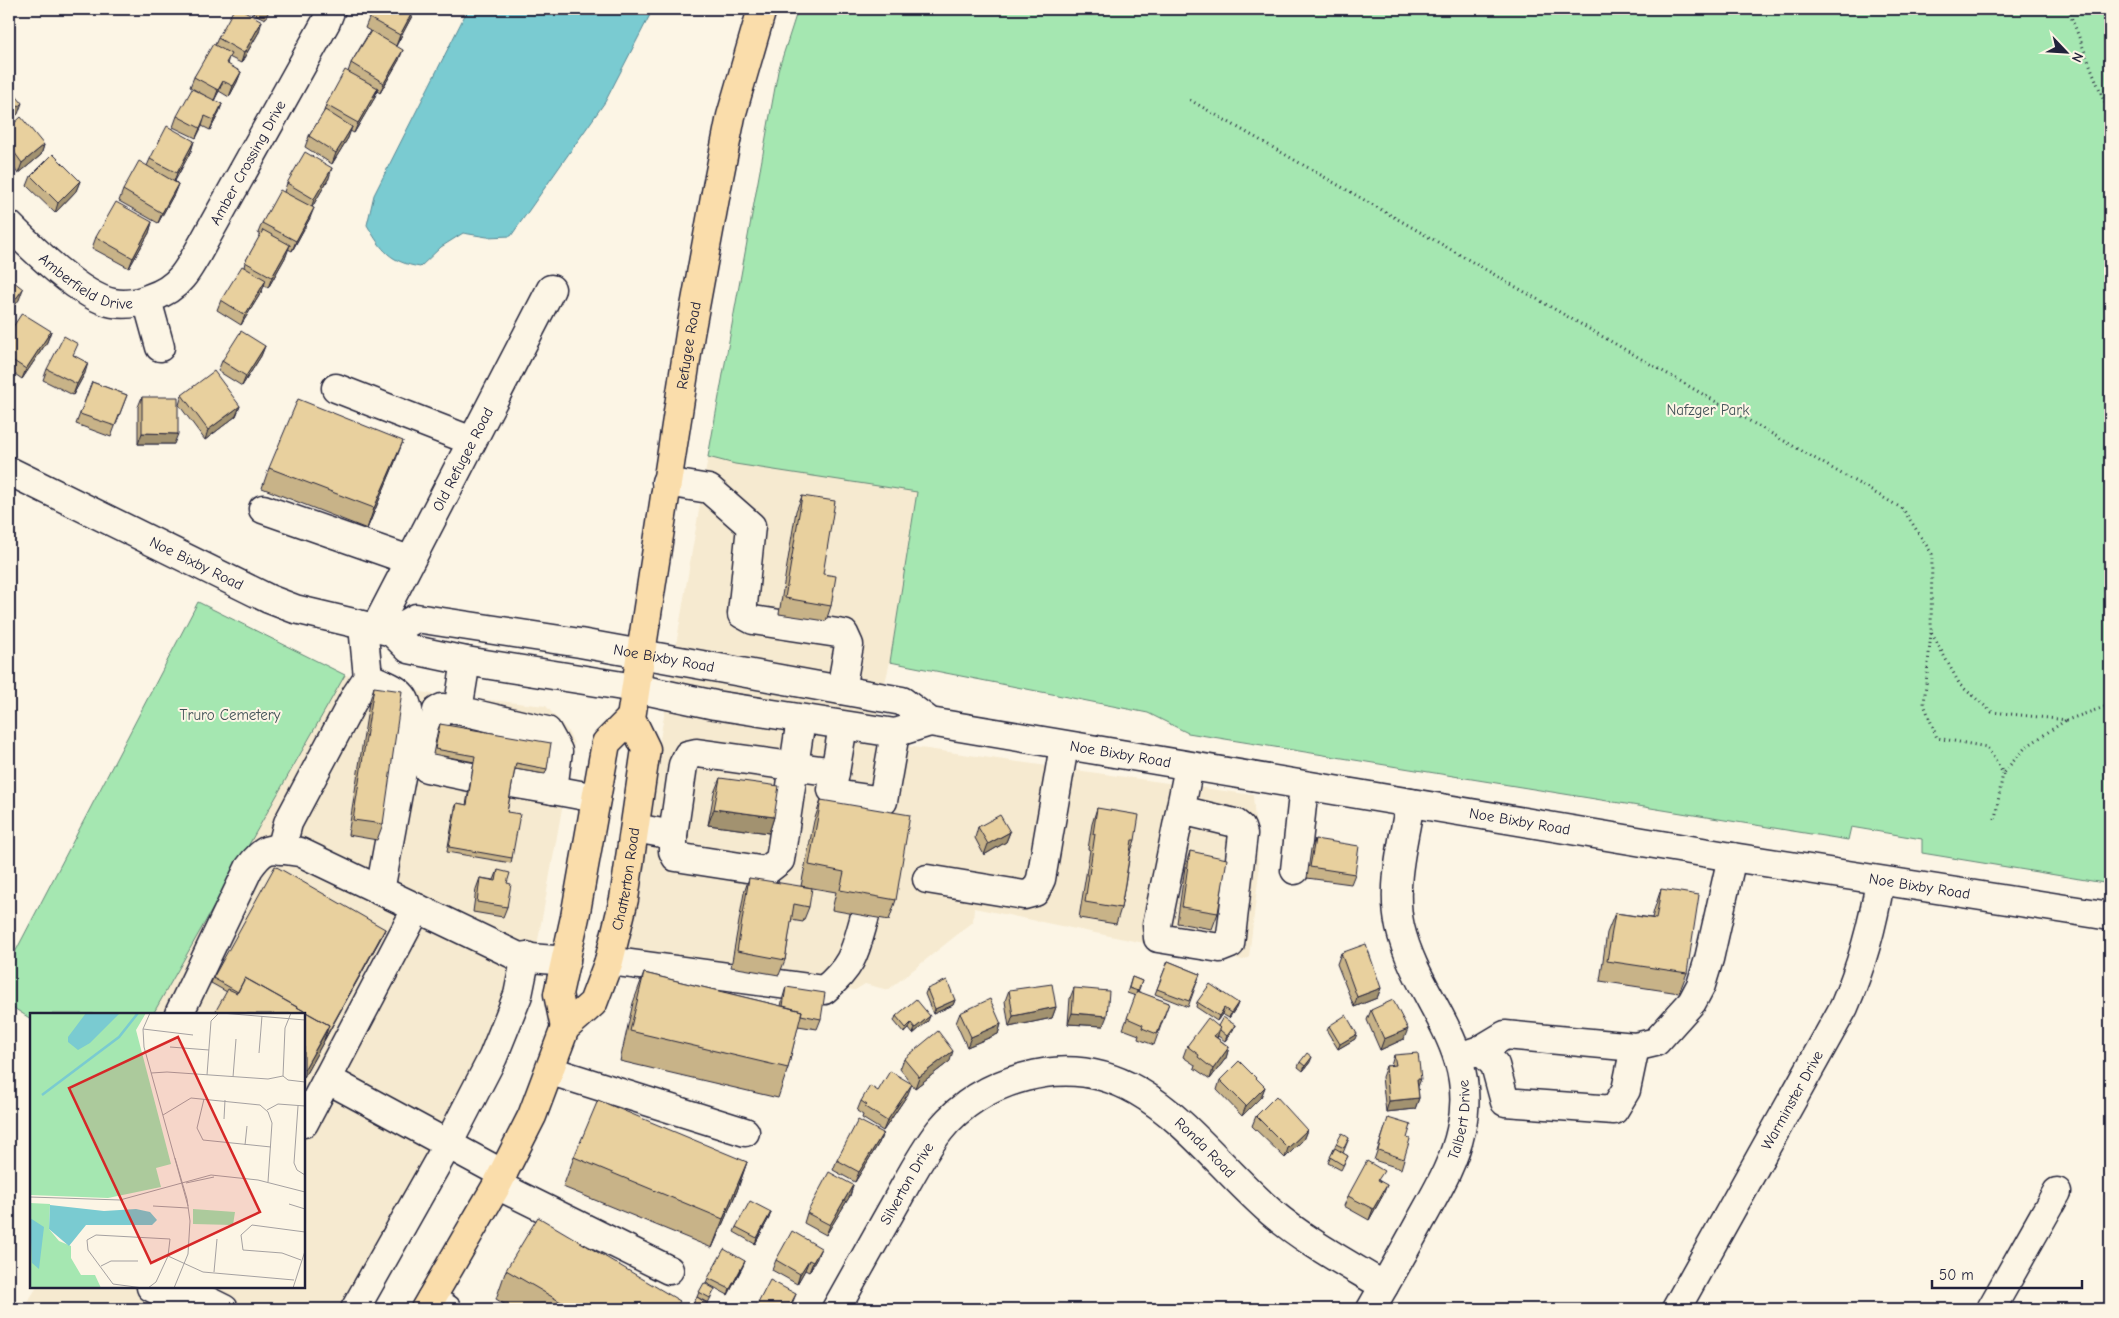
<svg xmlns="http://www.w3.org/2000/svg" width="2119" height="1318" viewBox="0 0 2119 1318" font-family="'Comic Neue',sans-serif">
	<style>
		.built { fill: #f6ead0 }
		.green { fill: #a5e7b1; stroke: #648476 }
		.water { fill: #7acbd1; stroke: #578795 }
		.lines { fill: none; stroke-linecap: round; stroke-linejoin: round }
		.minor-casing { stroke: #22223b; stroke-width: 31 }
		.major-casing { stroke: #22223b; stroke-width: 31 }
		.path { stroke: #22223b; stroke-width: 3; stroke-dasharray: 1 4; stroke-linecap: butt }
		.minor { stroke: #fcf5e5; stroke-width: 28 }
		.major { stroke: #faddab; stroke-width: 28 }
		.wall { fill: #c8b388; stroke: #22223b }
		.shaded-wall { fill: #a2926f; stroke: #22223b }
		.building { fill: #e8d09e; stroke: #22223b }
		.labels { text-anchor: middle; stroke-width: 4; stroke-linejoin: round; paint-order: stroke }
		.street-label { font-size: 15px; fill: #22223b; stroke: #fcf5e5 }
		.park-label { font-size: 15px; fill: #435358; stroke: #fcf5e5 }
		.inset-river { fill: none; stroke: #7acbd1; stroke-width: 2.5 }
		.inset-road { fill: none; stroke: #a5a1a1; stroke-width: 1 }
		.view { fill: #d62828; fill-opacity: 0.15; stroke: #d62828; stroke-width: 2.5 }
		.inset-edge { fill: none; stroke: #22223b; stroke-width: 2.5 }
	</style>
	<rect width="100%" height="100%" fill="#fcf5e5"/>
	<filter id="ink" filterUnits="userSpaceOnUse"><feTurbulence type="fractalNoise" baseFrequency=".02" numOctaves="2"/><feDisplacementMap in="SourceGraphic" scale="10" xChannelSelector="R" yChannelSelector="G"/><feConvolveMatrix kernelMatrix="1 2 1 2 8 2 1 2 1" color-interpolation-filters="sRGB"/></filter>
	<g filter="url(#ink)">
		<path class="built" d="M708,457l209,35 -27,170 -19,79 382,54 6,77 -10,85 -6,3 -104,-18 -165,-34 -1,14 -85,68 -23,-6 -10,6 -233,-27z
			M345,675l86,19 115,12 21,24 7,13 -42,230 -167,336h-342l14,-22h267v-273h-151z"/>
		<path class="green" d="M798,9h1312v875l-188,-31v-14l-71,-12 -3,13 -660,-107 -40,-20 -258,-51 27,-170 -182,-28 -27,-7 70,-386z
			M198,602l147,73 -192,339h-122v5l-22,-14v-41z"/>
		<path class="water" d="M468,9h185l-48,93 -94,134 -24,1 -24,-4 -22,14 -21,20c-30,-5 -38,-16 -53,-42l7,-30z"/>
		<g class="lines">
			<defs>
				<g id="minor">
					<path id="s1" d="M9,225c23,23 72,72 104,78 12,2 26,0 37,-5 12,-4 24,-11 32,-21 6,-7 10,-15 15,-23l129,-232 5,-13"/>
					<path d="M147,300l13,47"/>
					<path d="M336,388l136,53"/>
					<path id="s2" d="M9,471l260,128 26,10 97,23 17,17 57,12 169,27 80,17 180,28 35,-11"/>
					<path d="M666,482l43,7 42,37 -9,88 11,6 91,14 5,11 -8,45"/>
					<path d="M263,509l146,51"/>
					<path id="s3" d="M375,629l176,-340"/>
					<path id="s4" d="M392,632l24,-14 164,25 322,58 28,21 802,135 378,59"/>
					<path d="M466,661l-8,49 89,21 11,20 -5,39 43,8"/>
					<path d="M368,677c31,14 41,14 42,51l-30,163"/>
					<path d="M458,710l-16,-2 -5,3 -10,57 44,9"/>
					<path d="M843,726l-11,64 9,5 42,6 12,-68"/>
					<path d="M511,783l42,7"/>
					<path d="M1181,810l54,13 6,5 2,6 -13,110 -10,4 -62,-10 -1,-13 32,-158"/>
					<path d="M635,828l38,7v16l3,6 90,14 14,-11 21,-141"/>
					<path d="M673,835l10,-70 5,-10 9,-2 138,19"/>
					<path d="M281,850l7,-27 68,-128 12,-18 -5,-51"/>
					<path d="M1295,870l9,-84"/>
					<path d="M927,879l97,16 11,-3 6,-13 23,-133"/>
					<path d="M609,961l215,29c30,-25 31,-39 41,-74"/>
					<path d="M179,1014l70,-146c18,-25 23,-19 51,-16l219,105 47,4"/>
					<path d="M1480,1050l15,15 10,37 109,8 12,-20 9,-43"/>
					<path d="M1458,1057l22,-7 25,-15 130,12 21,-5 36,-40 9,-17 8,-26 23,-102"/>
					<path d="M551,1071l194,61"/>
					<path d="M327,1079l176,95"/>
					<path d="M304,1123l113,-215"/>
					<path d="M497,1185l172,85"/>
					<path d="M151,1287l31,16 26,-2 16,8"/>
					<path d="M431,1299l16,10"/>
					<path d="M355,1309l93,-165 45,-87 25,-62 8,-39"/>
					<path id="s5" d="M836,1309c20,-35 39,-70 59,-105 14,-25 27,-51 45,-74 22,-27 51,-44 85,-53 115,-31 171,70 246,135 34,29 75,51 113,74"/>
					<path id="s6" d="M1371,1309c17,-30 34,-59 50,-89 16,-29 33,-57 40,-90 19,-83 -44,-130 -61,-203 -9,-40 3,-84 10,-124"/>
					<path id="s7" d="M1676,1309l168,-302c18,-42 29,-82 36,-126"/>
					<path d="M1991,1309l66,-117"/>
				</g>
				<g id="major">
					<path d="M565,1028l-7,-34 17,-77 31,-174 25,-25"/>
					<path id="s8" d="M425,1309l72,-124 35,-69 33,-88 28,-25 16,-42 15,-62 22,-150 -15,-31 59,-384 27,-147 14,-71 31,-107"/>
				</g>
			</defs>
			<use href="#minor" class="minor-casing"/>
			<use href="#major" class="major-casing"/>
			<path class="path" d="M2068,9l42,107
				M1190,100l713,409 29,45 -1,78 29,53 32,27 75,8 43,-15
				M1931,633l-7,71 13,34 50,9 16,26 23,-26 40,-27
				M1995,819l8,-46"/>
			<use href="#minor" class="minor"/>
			<use href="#major" class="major"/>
		</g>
		<path class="wall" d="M244,9h26l-5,10z
			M374,9h41l-3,7 -16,30 3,14 -19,33 -3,-2 -3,8 -20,34 -4,-2 -2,7 -16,26 -27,-17 4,-11 14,-22 3,-9 22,-33 3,-9 19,-32 -5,-3 4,-10z
			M259,32l-18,31 -12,-6 -2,7 14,8 -4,10 -8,15 -10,-6 -5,9 8,4 -4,11 -8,15 -8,-4 -6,12 -23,-11 4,-11 30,-19 -17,-10 4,-10 21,-32 3,-7z
			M9,128l35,17 -3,10 -23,19 -9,-13z
			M194,141l-3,10 -16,30 3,3 -4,10 -16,29 -39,-22 4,-11 24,-24 3,-7z
			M31,176l49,5 -4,10 -21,22 -28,-27z
			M329,178l-17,29 -2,11 -18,33 -4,-2 -2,7 -18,32 -4,-3 -2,6 -21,34 -24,-15 4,-10 23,-33 1,-5 16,-27 -3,-2 4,-10 22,-31 3,-9z
			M152,222l-3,11 -20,35 -37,-20 4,-11z
			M51,331l-4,11 -25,37 -13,-9v-37z
			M265,346l-4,10 -19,30 -24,-15 4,-10z
			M74,355l11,18 -12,22 -30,-15 4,-11z
			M92,382l35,13 -16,42 -35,-13z
			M182,395l58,11 -4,10 -31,24 -26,-35z
			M142,397l32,47h-36v-37z
			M395,462l-28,67 -105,-41 7,-20z
			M802,496l29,110 -5,15 -47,-7 17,-103z
			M374,687l9,137 -6,16 -29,-5 21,-132z
			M440,724l107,45 -2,5 -30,-5 -8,43 5,46 -1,5 -64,-11 8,-44 2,-5 9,2 8,-43 -41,-8 5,-25z
			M720,778l54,39 -5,16 -61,-8 6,-32z
			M821,800l75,100 -7,20 -57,-10 4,-18 -35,-6 13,-65z
			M1097,808l38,32 -5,14 -9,54 -5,16 -37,-6 11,-68 -2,-1 4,-25z
			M978,827l32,5 -4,10 -22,13 -9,-17z
			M1315,839l40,35 -4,10 -44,-6 4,-29z
			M1190,851l28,62 -6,16 -35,-6 8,-56z
			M498,870l9,13v24l-4,10 -30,-5 3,-23 4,-11 14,2z
			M749,878l60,29 -6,15 -12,-2 -6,40 -6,15 -48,-8 13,-74z
			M1661,889l26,84 -8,20 -79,-12 7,-48 8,-20 37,5 2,-8z
			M385,929l-2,5 -79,143v-63l-77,-22 -16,-9 2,-5z
			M1341,953l40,35 -4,10 -23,9 -17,-43z
			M1168,961l32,13 -12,33 -33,-13z
			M644,973l137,33 2,-9 3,-10 35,32 -4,10 -19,-3 -10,42 -10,30 -158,-37 13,-58z
			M1132,977l10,4 -4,11 31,11 -15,42 -16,-6 1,-4 -16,-6 13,-33 -9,-3z
			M1074,988l29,38 -35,-2 2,-26z
			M927,989l28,11 -2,5 -20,9 -8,-20z
			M1009,990l47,17 -4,11 -43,9 -4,-26z
			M1197,1002l41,1 -2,5 -7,10 -7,-4 -5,7 -21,-14z
			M1371,1010l33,29 -24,11 -13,-30z
			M960,1013l41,11 -3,10 -31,13 -11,-24z
			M896,1016l32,5 -15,13 -4,-5 -5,4 -10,-12z
			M1235,1025l-2,5 -8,11 -7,-5 -1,2 12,9 -3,11 -16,21 -16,-11 1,-3 -12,-8 4,-11 31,-20z
			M1329,1026l26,13 -17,10 -11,-18z
			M1394,1055l24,32 1,11 -4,11 -29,3 -4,-35 4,-11h5z
			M904,1059l46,2 -35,27 -15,-19z
			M1300,1062h10l-7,9 -5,-4z
			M1220,1080l45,7 -4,10 -19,19 -25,-26z
			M878,1091l30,3 -25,37 -21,-13 1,-3 -6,-4 4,-10z
			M1256,1116l51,14 -4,10 -18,18 -33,-32z
			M1385,1128l22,10 -3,21 -3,10 -27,-9z
			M883,1133l-4,10 -24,39 -22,-12 4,-10z
			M1349,1138l-6,15 5,3 -7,14 -13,-7 8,-19z
			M574,1157l173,5 -10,29 -25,57 -149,-61z
			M1380,1181l3,14 -14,25 -25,-14 4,-10z
			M853,1185l-3,11 -24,39 -22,-12 3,-10z
			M771,1212l-2,6 -14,26 -21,-12 2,-5z
			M817,1258l-8,14 -4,-2 -8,14 -25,-14 4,-10z
			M745,1261l-2,5 -15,29 -22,-12 2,-5z
			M506,1270l171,39h-165l-16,-10z
			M715,1289l-7,14 -11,-6 2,-5z"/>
		<path class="shaded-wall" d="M414,9l-2,7 -16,30 4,-11z
			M262,21l-3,11 -18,31 3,-10z
			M403,50l-4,10 -19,33 4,-10z
			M241,72l-4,10 -8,15 4,-11z
			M223,81l-4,10 -5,10 4,-11z
			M378,88l-4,11 -20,34 4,-10z
			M22,103l-4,11 -9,8v-7z
			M222,104l-4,11 -8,15 4,-10z
			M205,116l-3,10 -6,12 4,-10z
			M352,127l-4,11 -16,26 4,-11z
			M194,141l-3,10 -18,33 4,-11z
			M44,145l-3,10 -23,19 4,-11z
			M332,168l-3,10 -18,31 3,-10z
			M80,181l-4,10 -21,22 3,-10z
			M178,184l-4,10 -16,29 4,-10z
			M314,208l-4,10 -18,33 4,-10z
			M152,222l-3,11 -20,35 4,-10z
			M290,245l-4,11 -18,32 4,-11z
			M266,280l-4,11 -21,34 4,-10z
			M23,289l-4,11 -10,13v-5z
			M51,331l-4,11 -25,37 4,-10z
			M265,346l-4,10 -19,30 4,-10z
			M88,363l-3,10 -12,22 4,-11z
			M240,406l-4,10 -31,24 3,-10z
			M142,433l36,1 -4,10h-36z
			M403,441l-8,21 -28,67 7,-21z
			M714,809l60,8 -5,16 -61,-8z
			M1010,832l-4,10 -22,13 4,-11z
			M385,929l-2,5 -79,143v-7z
			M1381,988l-4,10 -23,9 3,-10z
			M955,1000l-2,5 -20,9 2,-5z
			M1238,1003l-2,5 -7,10 2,-5z
			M1056,1007l-4,11 -43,9 4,-11z
			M1224,1008l-2,6 -5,7 2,-5z
			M1072,1013l35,3 -4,10 -35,-2z
			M930,1016l-2,5 -15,13 2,-6z
			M911,1023l-2,6 -5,4 2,-5z
			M1001,1024l-3,10 -31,13 4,-10z
			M1235,1025l-2,5 -8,11 2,-5z
			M1220,1028l-3,10 -3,-2z
			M1408,1029l-4,10 -24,11 4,-11z
			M1357,1034l-2,5 -17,10 2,-5z
			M1229,1047l-3,11 -16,21 3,-10z
			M953,1051l-3,10 -35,27 4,-11z
			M1312,1057l-2,5 -7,9 2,-5z
			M1417,1079h4l-4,10z
			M912,1084l-4,10 -25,37 4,-10z
			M1265,1087l-4,10 -19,19 4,-10z
			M1419,1098l-4,11 -29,3 3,-11z
			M1307,1130l-4,10 -18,18 3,-10z
			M883,1133l-4,10 -24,39 4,-10z
			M747,1162l-10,29 -25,57 11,-29z
			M853,1185l-3,11 -24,39 4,-10z
			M1387,1185l-4,10 -14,25 4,-11z
			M771,1212l-2,6 -14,26 2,-6z
			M821,1248l-4,10 -8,14 4,-10z
			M809,1260l-4,10 -8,14 3,-10z
			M745,1261l-2,5 -15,29 2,-6z
			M796,1294l-6,15h-2z"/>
		<path class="building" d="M234,9h7l21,12 -18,32 -26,-15z
			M374,9h40l-14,26 -31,-17z
			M371,31l32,19 -19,33 -33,-20z
			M213,44l18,10 -5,9 15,9 -8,14 -10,-5 -5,9 -24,-13z
			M345,70l33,18 -20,35 -32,-18z
			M9,87l13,16 -13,12z
			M192,89l30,15 -8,16 -9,-4 -5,12 -23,-12z
			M325,110l27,17 -16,26 -27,-17z
			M21,117l23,28 -22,18 -13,-18v-17z
			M167,126l27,15 -17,32 -27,-14z
			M305,152l27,16 -18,31 -27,-16z
			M53,154l27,27 -22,22 -27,-27z
			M139,161l39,23 -16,29 -39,-23z
			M280,190l34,18 -18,33 -34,-18z
			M116,202l36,20 -19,36 -37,-21z
			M263,230l27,15 -18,32 -27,-15z
			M242,266l24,14 -21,35 -24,-15z
			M9,278l14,11 -14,19z
			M22,313l29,18 -25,38 -17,-11v-25z
			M241,331l24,15 -19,30 -24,-15z
			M64,336l14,8 -5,11 15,8 -11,21 -30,-15z
			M214,371l26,35 -32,24 -26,-35z
			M92,382l35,13 -12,31 -35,-12z
			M142,397h36v37l-36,-1z
			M298,399l105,42 -29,67 -105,-40z
			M802,496l33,5 -12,73 13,2 -5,30 -46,-8z
			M374,687l28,4 -19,133 -30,-4z
			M440,724l111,19 -4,26 -31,-6 -9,49 13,2 -8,44 -63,-11 8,-44 10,2 8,-49 -40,-7z
			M720,778l59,8 -5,31 -60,-8z
			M821,800l89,15 -14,85 -56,-10 4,-18 -35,-7z
			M1097,808l42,7 -4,25h-3l-11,68 -36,-6 10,-68h-2z
			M1000,815l10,17 -22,12 -10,-17z
			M1315,839l44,7 -4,28 -45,-7z
			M1190,851l37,8 -9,54 -36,-6z
			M275,866l110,63 -61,111 5,-15 -84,-47 -7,14 -25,-14z
			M498,870l12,3 -3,10 4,1 -4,23 -30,-5 3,-24 16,3z
			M749,878l63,10 -3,19 -15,-3 -9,56 -48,-9z
			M1661,889l38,6 -12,78 -80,-12 8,-48 41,6z
			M1366,944l15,44 -24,9 -16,-44z
			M1168,961l32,13 -11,27 -32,-12z
			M644,973l158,38 -14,57 -158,-37z
			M1132,977l10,4 -4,10 -9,-3z
			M245,978l84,47 -25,45v-56h-90l14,-25 9,4z
			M947,980l8,20 -20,9 -8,-20z
			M1052,984l4,23 -43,9 -4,-26z
			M1210,984l28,19 -7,10 -7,-5 -5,8 -22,-14z
			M786,987l39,6 -4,26 -20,-4 1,-4 -19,-5z
			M1074,988l35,3 -2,25 -35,-3z
			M1137,991l32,12 -12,31 -15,-6 1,-3 -16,-7z
			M916,999l14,17 -15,12 -4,-5 -5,5 -10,-12z
			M990,999l11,25 -30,13 -11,-24z
			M1393,1000l15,29 -24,10 -13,-29z
			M1346,1015l11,19 -17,10 -11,-18z
			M1223,1017l12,8 -8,11 -7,-6v-2l-2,-2z
			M1208,1018l12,10 -6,8 15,11 -16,22 -15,-12 1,-2 -12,-9z
			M938,1031l15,20 -34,26 -15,-18z
			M1307,1053l5,4 -7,9 -5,-4z
			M1418,1053l3,26h-4l2,19 -30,3 -3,-35 10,-1 -2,-10z
			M1239,1061l26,26 -19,19 -26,-26z
			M890,1071l22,13 -25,37 -22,-14 2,-2 -6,-4 9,-15 8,5z
			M1276,1096l31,34 -19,18 -32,-32z
			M598,1100l149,62 -24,57 -149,-62z
			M1388,1118l23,7 -4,13 3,1 -6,20 -26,-9z
			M858,1120l25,13 -24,39 -22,-12z
			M1342,1133l7,5 -5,10 -8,-4z
			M1335,1148l13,8 -5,9 -13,-8z
			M1367,1161l17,10 -6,9 9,5 -14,24 -25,-13z
			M829,1172l24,13 -23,40 -23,-12z
			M750,1201l21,11 -14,26 -21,-11z
			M538,1217l142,84 -5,8h-102l-67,-39z
			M792,1231l29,17 -8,14 -4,-2 -9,14 -24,-14z
			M724,1249l21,12 -15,28 -22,-11z
			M770,1280l26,14 -8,15 -4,-1 -1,1h-28z
			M704,1283l11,6 -5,9 -11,-6z
			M697,1297l12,8 -2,4h-17z"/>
	</g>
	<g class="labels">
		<g class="street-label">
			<text dy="5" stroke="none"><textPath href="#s1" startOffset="340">Amber Crossing Drive</textPath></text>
			<text dy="5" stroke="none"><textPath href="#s1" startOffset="98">Amberfield Drive</textPath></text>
			<text dy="5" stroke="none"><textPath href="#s8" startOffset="1024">Refugee Road</textPath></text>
			<text dy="5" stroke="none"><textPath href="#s3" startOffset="191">Old Refugee Road</textPath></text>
			<text dy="5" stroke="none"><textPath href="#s2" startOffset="209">Noe Bixby Road</textPath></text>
			<text dy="5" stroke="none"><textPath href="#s4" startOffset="279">Noe Bixby Road</textPath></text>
			<text dy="5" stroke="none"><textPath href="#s4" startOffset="749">Noe Bixby Road</textPath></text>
			<text dy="5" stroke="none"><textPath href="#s4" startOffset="1154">Noe Bixby Road</textPath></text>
			<text dy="5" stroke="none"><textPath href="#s8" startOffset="481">Chatterton Road</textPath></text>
			<text dy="5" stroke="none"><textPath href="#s4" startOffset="1559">Noe Bixby Road</textPath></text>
			<text dy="5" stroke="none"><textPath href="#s7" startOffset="239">Warminster Drive</textPath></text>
			<text dy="5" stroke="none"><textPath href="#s6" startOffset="211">Talbert Drive</textPath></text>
			<text dy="5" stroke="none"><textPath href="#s5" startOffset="514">Ronda Road</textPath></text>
			<text dy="5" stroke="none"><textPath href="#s5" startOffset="144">Silverton Drive</textPath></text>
		</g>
		<g class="park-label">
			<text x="1708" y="415">Nafzger Park</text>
			<text x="230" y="720">Truro Cemetery</text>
		</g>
	</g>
	<g transform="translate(30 1013)">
		<rect width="275" height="275" fill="#fcf5e5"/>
		<path d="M0,0h116l-10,17 35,134 -15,4 5,19 -53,11 -78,-3zM0,190l20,1 -1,25 10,12 12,5v12l10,17h14l6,13h-71zM163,196l42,3 -2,13 -40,-1z" fill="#a5e7b1"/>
		<path d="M56,0h34l-30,30 -12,7 -10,-8v-5zM20,192l54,6 32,-2 14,3 7,8 -5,5h-66l-17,21 -20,-17zM0,205l14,9 -5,42 -7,-6z" fill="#7acbd1"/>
		<path class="inset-river" d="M12,82l77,-58 19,-24"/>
		<path class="inset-road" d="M120,0l-7,16 1,18 44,159M191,0l84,7M113,16l50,6M140,34l39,3M229,40l3,-37M121,60l16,-1 101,7 15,-3M177,62l4,-54 8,-8M253,63l2,-48 6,-15M253,63l5,4 17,2M203,64l3,-38M174,86l-7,29 6,12 68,7M268,93l-4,57 3,7 8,5M237,97l11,-6 27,2M133,102l28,-17 69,7 8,7 4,11 -4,59M194,106l1,-19M215,132l2,-19M156,170l28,-6M0,184l90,3 91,-25 47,5 47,12M259,191l16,5M123,193l35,2M138,243l35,16 91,8M271,247l-19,-7 -39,-3 -2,-15 11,-10 53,7M71,253l10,-5h27M184,259l3,-33M113,275l-30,-4 -25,-34 -1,-10 9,-5 74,4M118,275l8,-6 12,-26 2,-17M144,275l14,-34 2,-33 -3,-22 -12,-41M263,275l12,-37"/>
		<path class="view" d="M148,24l82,175 -109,51 -82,-175z"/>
		<rect width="275" height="275" class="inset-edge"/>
	</g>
	<rect width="2119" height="1318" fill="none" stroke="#fcf5e5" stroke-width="30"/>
	<rect x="15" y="15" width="2089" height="1288" fill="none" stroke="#22223b" stroke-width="2" filter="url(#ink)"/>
	<g transform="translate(2066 52) rotate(115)" stroke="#fcf5e5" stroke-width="4" paint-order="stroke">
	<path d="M0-4L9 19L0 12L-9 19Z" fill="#22223b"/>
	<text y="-8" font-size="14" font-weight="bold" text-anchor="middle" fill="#22223b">N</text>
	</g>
	<path d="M1932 1280v8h150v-8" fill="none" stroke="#22223b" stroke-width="2.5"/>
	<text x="1939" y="1280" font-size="15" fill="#22223b" stroke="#fcf5e5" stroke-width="4" paint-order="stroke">50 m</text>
</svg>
